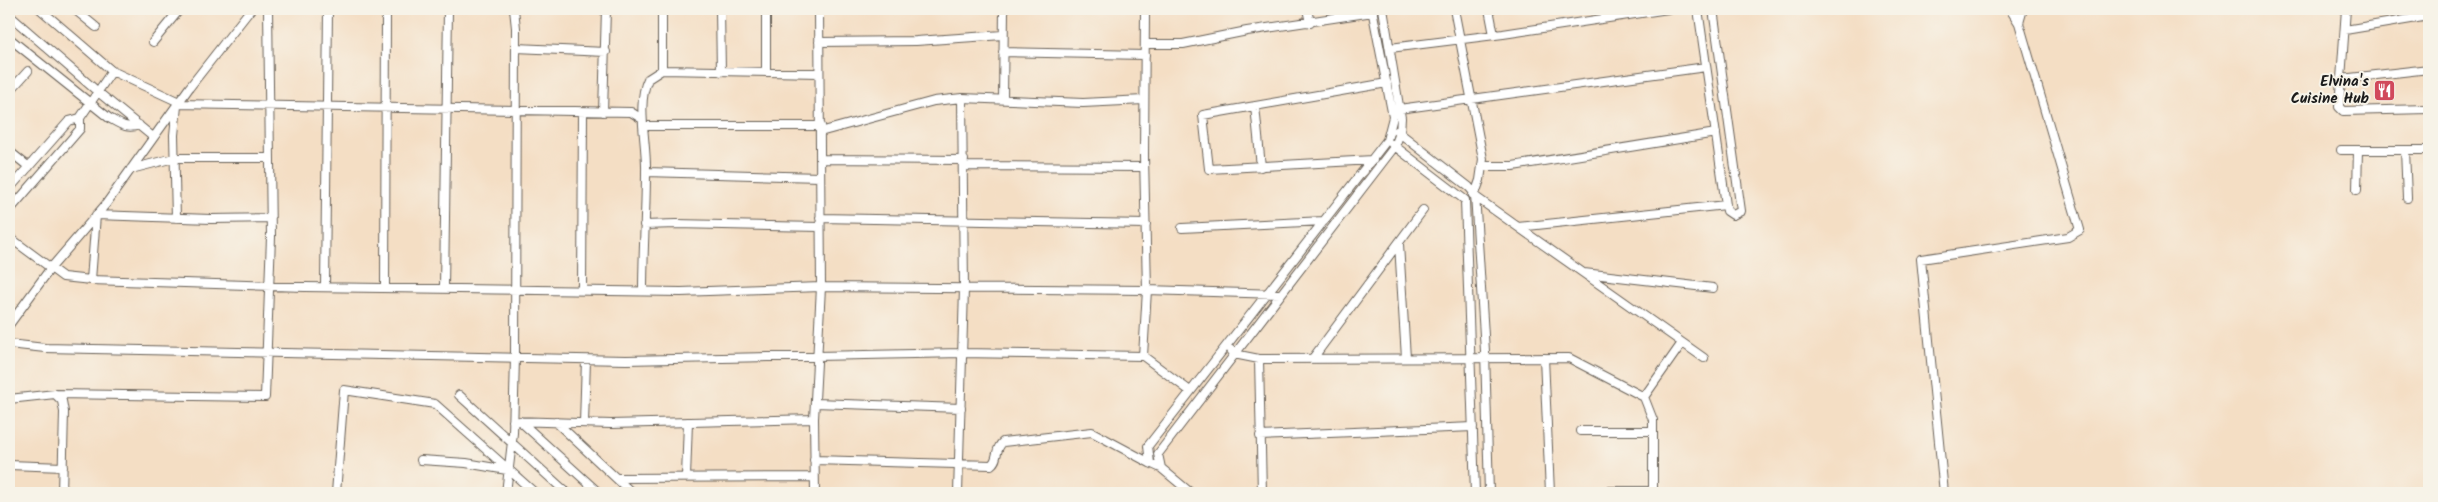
<svg xmlns="http://www.w3.org/2000/svg" width="2438" height="502" viewBox="0 0 2438 502" font-family="Kalam,sans-serif">
	<style>
		.lines { fill: none; stroke-linecap: round; stroke-linejoin: round }
		.street-casing { stroke: #686057; stroke-width: 10 }
		.street { stroke: #fff; stroke-width: 8 }
		.labels { text-anchor: middle; stroke-width: 4; stroke-linejoin: round; paint-order: stroke }
		.poi-label { font-size: 15px; font-weight: bold; fill: #1c1c1c; stroke: #f7f3e8; text-anchor: end }
	</style>
	<rect width="100%" height="100%" fill="#f7f3e8"/>
	<filter id="ink" filterUnits="userSpaceOnUse"><feTurbulence type="fractalNoise" baseFrequency=".02" numOctaves="2"/><feDisplacementMap in="SourceGraphic" scale="10" xChannelSelector="R" yChannelSelector="G"/><feConvolveMatrix kernelMatrix="1 2 1 2 8 2 1 2 1" color-interpolation-filters="sRGB"/></filter>
	<filter id="wash" filterUnits="userSpaceOnUse"><feTurbulence type="fractalNoise" baseFrequency=".0096" numOctaves="4" result="noise"/><feDisplacementMap in="SourceGraphic" scale="20" xChannelSelector="R" yChannelSelector="G"/><feGaussianBlur stdDeviation="1.12" result="paint"/><feColorMatrix in="noise" values="0 0 0 0 0 0 0 0 0 0 0 0 0 0 0 0 0 1.4 0 .05"/><feComposite in="paint" operator="in"/></filter>
	<g filter="url(#wash)">
		<rect width="100%" height="100%" fill="#f4dec4"/>
	</g>
	<g filter="url(#ink)">
		<g class="lines">
			<defs>
				<path id="street" d="M40,9l72,62 67,31
					M74,9l22,18
					M662,9v61
					M720,9l1,63
					M1307,9l3,14
					M1454,9l29,150 -3,21 -5,14
					M1489,9l5,26
					M1698,9l28,196 1,6 6,4 8,-4 -28,-202
					M2346,9l-7,98 4,4 86,-2
					M9,15l89,77 55,45
					M2019,23l4,-14
					M2345,30l84,-14
					M9,38l100,80c11,6 18,12 30,7
					M153,42l27,-33
					M819,42l97,-1 87,-6
					M1145,44h38l64,-13 126,-19
					M516,48l90,4
					M1390,48l113,-14 165,-25
					M1003,52l142,3
					M766,72v-63
					M2341,79l88,-10
					M9,92l19,-21
					M1003,99l1,-90
					M177,104l454,8 11,7
					M1255,106l6,61
					M1399,109l307,-42
					M603,112l3,-103
					M645,126h176
					M1397,131l72,56 6,7 10,157 4,142
					M820,132l114,-31 28,-3 121,5 61,-3
					M1392,144l73,56 10,293
					M2341,150h88
					M2405,150l2,48
					M9,151l20,16
					M820,159l144,1
					M1373,160l-164,9 -6,-54 184,-32
					M964,166l180,1
					M1482,166h31l203,-33
					M131,169l43,-11h96
					M646,172l174,5
					M9,189l60,-68 11,-3
					M2357,190l1,-40
					M1473,195l45,32 208,-22
					M9,211l71,-82v-11l32,-47
					M176,218l-2,-83 3,-29
					M820,218l326,6
					M644,225l32,-1 144,3
					M1518,227l186,131
					M1182,228l142,-7
					M9,237l54,40 28,3 214,7 376,5 140,-5 326,3 133,4
					M1399,244l7,114
					M1584,273l129,15
					M91,280l5,-65 115,4 59,-1
					M325,287l3,-278
					M385,288l1,-279
					M444,288l4,-279
					M582,290l1,-178
					M643,291c0,-40 3,-80 3,-120 1,-28 -10,-67 2,-92l14,-9 157,3
					M9,325l41,-56 56,-65 83,-116 62,-79
					M9,344l36,4 581,12 336,-7 181,3 4,-66 -3,-134 1,-147
					M1231,350l3,4 25,5 310,-1 75,39 9,23v73
					M1143,356l47,35
					M1313,358l110,-148
					M1544,358l6,135
					M1259,359l3,134
					M55,394l7,7 2,11 -2,81
					M459,395l108,98
					M1644,397l38,-54
					M9,399l46,-5 210,3 6,-160 -3,-228
					M815,403l146,5
					M513,421l98,3 203,-5
					M520,421l79,72
					M556,422l76,71
					M584,423l2,-63
					M1580,431h73
					M1260,436l213,-9
					M421,460l45,3 41,7
					M814,460l177,5c8,-5 3,-16 12,-23l89,-10 58,31
					M9,465l54,2
					M1161,468l-3,-14 237,-308 5,-13 1,-15 -18,-109
					M686,477l2,-55
					M616,478l198,-1
					M1589,491h64
					M336,493l8,-103 91,14 100,89
					M506,493l7,-60 2,-75 1,-330 -2,-19
					M815,493l-1,-74 7,-132 -2,-278
					M958,493l6,-204 -2,-191
					M1191,493l-30,-25 -11,-5 -2,-17 239,-306 6,-23 -21,-108
					M1944,493l-23,-234 147,-22 12,-7 -61,-207 -9,-14"/>
			</defs>
			<use href="#street" class="street-casing"/>
			<use href="#street" class="street"/>
		</g>
	</g>
	<defs>
		<symbol id="restaurant-square" viewBox="-11 -11 22 22"><rect x="-9" y="-9" width="18" height="18" rx="4" fill="#d1495b" stroke="#f7f3e8"/><path d="M-5-6h1v4h1v-4h1v4h1v-4h1v5L-1.5 .5V6h-2V.5L-5-1ZM5-6V6H3V1.5H1.5Q1.5-4 5-6Z" fill="#fff"/></symbol>
	</defs>
	<g fill-rule="evenodd">
		<use href="#restaurant-square" x="2372" y="78" width="25" height="25"/>
	</g>
	<g class="labels">
		<g class="poi-label">
			<text x="2369" y="86">Elvina's<tspan x="2369" dy="17">Cuisine Hub</tspan></text>
		</g>
	</g>
	<rect width="2438" height="502" fill="none" stroke="#f7f3e8" stroke-width="30"/>
</svg>
